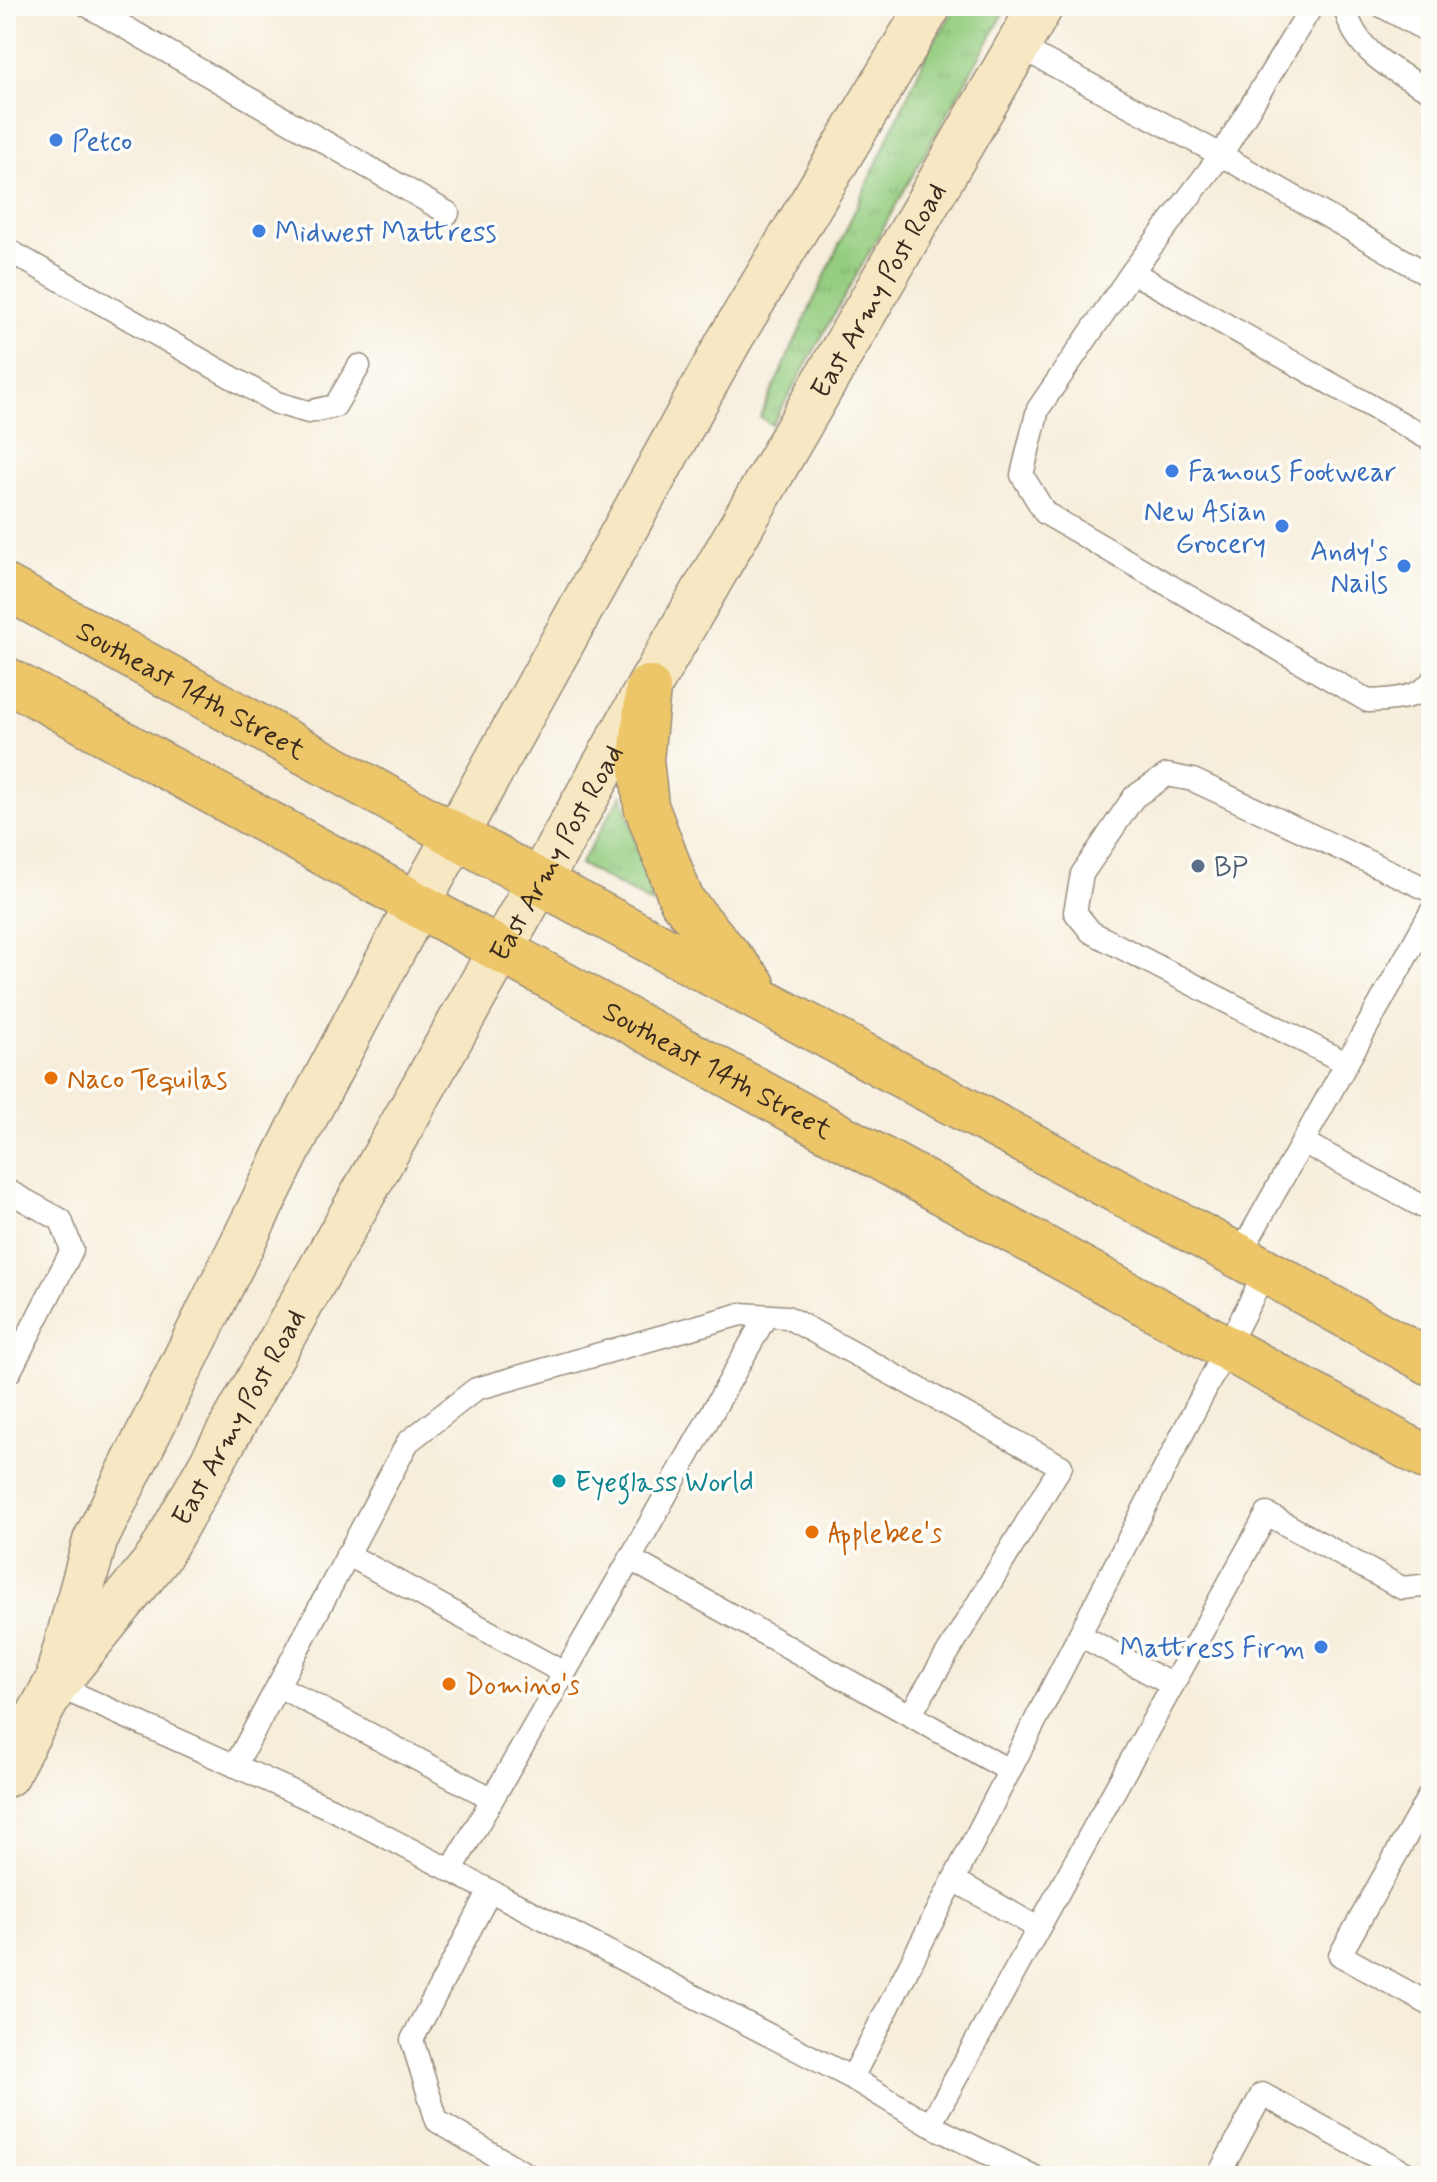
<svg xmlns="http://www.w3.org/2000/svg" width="1437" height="2182" viewBox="0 0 1437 2182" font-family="Mynerve,sans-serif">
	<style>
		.grass { fill: url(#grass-tufts); stroke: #687c4f; stroke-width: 2 }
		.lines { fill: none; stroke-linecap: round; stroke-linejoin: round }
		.service-casing { stroke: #988c7c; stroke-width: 25 }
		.secondary-casing { stroke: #988c7c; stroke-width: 47 }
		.primary-casing { stroke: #988c7c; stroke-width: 47 }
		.service { stroke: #fff; stroke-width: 22 }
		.secondary { stroke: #f7e8c3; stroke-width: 44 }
		.primary { stroke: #ecc669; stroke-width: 44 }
		.shop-dot { fill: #3f7fe0; stroke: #fdfcf7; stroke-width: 3 }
		.service-dot { fill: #5c6f8a; stroke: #fdfcf7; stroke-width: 3 }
		.food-dot { fill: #e8710a; stroke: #fdfcf7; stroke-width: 3 }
		.culture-dot { fill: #0f9aa8; stroke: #fdfcf7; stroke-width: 3 }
		.labels { text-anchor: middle; stroke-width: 7; stroke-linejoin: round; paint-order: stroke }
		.shop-label { font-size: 28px; fill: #366cbe; stroke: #fdfcf7; text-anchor: start }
		.street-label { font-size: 28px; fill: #3b2a1e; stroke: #fdfcf7 }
		.service-label { font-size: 28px; fill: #4e5e75; stroke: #fdfcf7; text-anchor: start }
		.food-label { font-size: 28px; fill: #c56008; stroke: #fdfcf7; text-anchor: start }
		.culture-label { font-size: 28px; fill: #0d838f; stroke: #fdfcf7; text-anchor: start }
	</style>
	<defs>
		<pattern id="grass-tufts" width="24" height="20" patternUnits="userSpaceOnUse" patternTransform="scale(2)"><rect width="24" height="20" fill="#94cd80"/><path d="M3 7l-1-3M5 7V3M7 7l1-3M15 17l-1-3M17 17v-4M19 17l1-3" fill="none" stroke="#80b06e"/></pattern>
	</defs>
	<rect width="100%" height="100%" fill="#fdfcf7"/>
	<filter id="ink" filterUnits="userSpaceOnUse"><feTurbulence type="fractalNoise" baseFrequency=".0125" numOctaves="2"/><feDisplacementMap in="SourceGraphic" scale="16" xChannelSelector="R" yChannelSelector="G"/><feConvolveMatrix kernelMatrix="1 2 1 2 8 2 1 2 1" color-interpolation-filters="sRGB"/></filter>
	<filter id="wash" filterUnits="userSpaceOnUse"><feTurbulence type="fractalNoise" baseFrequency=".006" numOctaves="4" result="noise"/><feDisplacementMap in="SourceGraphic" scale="32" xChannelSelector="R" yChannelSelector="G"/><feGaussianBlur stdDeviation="1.8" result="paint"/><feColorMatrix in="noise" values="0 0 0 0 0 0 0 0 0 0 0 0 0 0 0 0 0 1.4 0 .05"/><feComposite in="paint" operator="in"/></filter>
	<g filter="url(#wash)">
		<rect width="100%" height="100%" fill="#f6edda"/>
		<path class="grass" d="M957,6h51l-236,419 -12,-8 170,-370z
			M622,794l31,110 -73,-40z"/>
	</g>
	<g filter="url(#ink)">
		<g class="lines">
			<defs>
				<path id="service" d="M88,6l360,207
					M1312,6l-91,149 -89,117 -94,137 -16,66 23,38 323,188c19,-1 50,-1 63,-19
					M1345,6c8,45 49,65 86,85
					M1382,6l49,27
					M1018,46l203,109 210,121
					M6,249l271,154 31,9 27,-6 24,-40
					M1132,272l299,168
					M1346,1063l-255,-131 -16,-20 7,-38 52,-77 33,-22 26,5 238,111
					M1303,1142l128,69
					M6,1190l55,30 11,30 -62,121
					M1239,1256l192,-344
					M347,1554l217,119
					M630,1559l136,-243
					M1080,1635l92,50
					M55,1685l279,125 518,268 414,-807
					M278,1686l213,112
					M235,1766l173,-324 68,-53 265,-75 46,3 274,149 -151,249 100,56
					M1431,1792l-91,163 91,50
					M451,1871l179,-312 280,156
					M954,1880l84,48
					M490,1891l-78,149 25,81 92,55
					M852,2078l78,47 337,-611 135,74 29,-3
					M930,2125l103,51
					M1218,2176l44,-82 149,82"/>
				<g id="secondary">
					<path d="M60,1668l35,-127 203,-410 119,-226 312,-564 200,-335"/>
					<path id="s1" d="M6,1775l49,-90 103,-127 490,-870 393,-682"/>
				</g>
				<g id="primary">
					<path id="s2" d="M6,587l532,294 701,375 192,107"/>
					<path id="s3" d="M6,679l1425,781"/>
					<path d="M648,688l-7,72 5,46 36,95 71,84"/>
				</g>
			</defs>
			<use href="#service" class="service-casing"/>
			<use href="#secondary" class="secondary-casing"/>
			<use href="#primary" class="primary-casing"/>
			<use href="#service" class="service"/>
			<use href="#secondary" class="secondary"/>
			<use href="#primary" class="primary"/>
		</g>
	</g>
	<g class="shop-dot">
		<circle cx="56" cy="140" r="8"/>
		<circle cx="259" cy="231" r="8"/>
		<circle cx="1172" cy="471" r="8"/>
		<circle cx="1282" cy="526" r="8"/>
		<circle cx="1404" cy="566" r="8"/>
		<circle cx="1321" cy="1647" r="8"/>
	</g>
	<circle class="service-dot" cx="1198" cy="866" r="8"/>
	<g class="food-dot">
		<circle cx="51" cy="1078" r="8"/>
		<circle cx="812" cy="1532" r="8"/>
		<circle cx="449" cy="1684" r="8"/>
	</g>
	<circle class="culture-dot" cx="559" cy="1481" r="8"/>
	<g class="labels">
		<g class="shop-label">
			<text x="72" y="150">Petco</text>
			<text x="275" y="241">Midwest Mattress</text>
			<text x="1188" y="481">Famous Footwear</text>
			<text x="1266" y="520" text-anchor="end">New Asian<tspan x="1266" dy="32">Grocery</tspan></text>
			<text x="1388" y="560" text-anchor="end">Andy's<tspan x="1388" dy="32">Nails</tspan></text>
			<text x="1305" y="1657" text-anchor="end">Mattress Firm</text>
		</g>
		<g class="street-label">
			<text dy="10" stroke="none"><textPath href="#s1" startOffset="1724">East Army Post Road</textPath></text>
			<text dy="10" stroke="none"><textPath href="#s2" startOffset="212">Southeast 14th Street</textPath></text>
			<text dy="10" stroke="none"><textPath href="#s1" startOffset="1076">East Army Post Road</textPath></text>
			<text dy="10" stroke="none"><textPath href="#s3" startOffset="812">Southeast 14th Street</textPath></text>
			<text dy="10" stroke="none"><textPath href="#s1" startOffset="428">East Army Post Road</textPath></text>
		</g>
		<g class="service-label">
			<text x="1214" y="876">BP</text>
		</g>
		<g class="food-label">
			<text x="67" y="1088">Naco Tequilas</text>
			<text x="828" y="1542">Applebee's</text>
			<text x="465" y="1694">Domino's</text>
		</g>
		<g class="culture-label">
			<text x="575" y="1491">Eyeglass World</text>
		</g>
	</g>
	<rect width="1437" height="2182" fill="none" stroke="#fdfcf7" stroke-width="32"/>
</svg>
